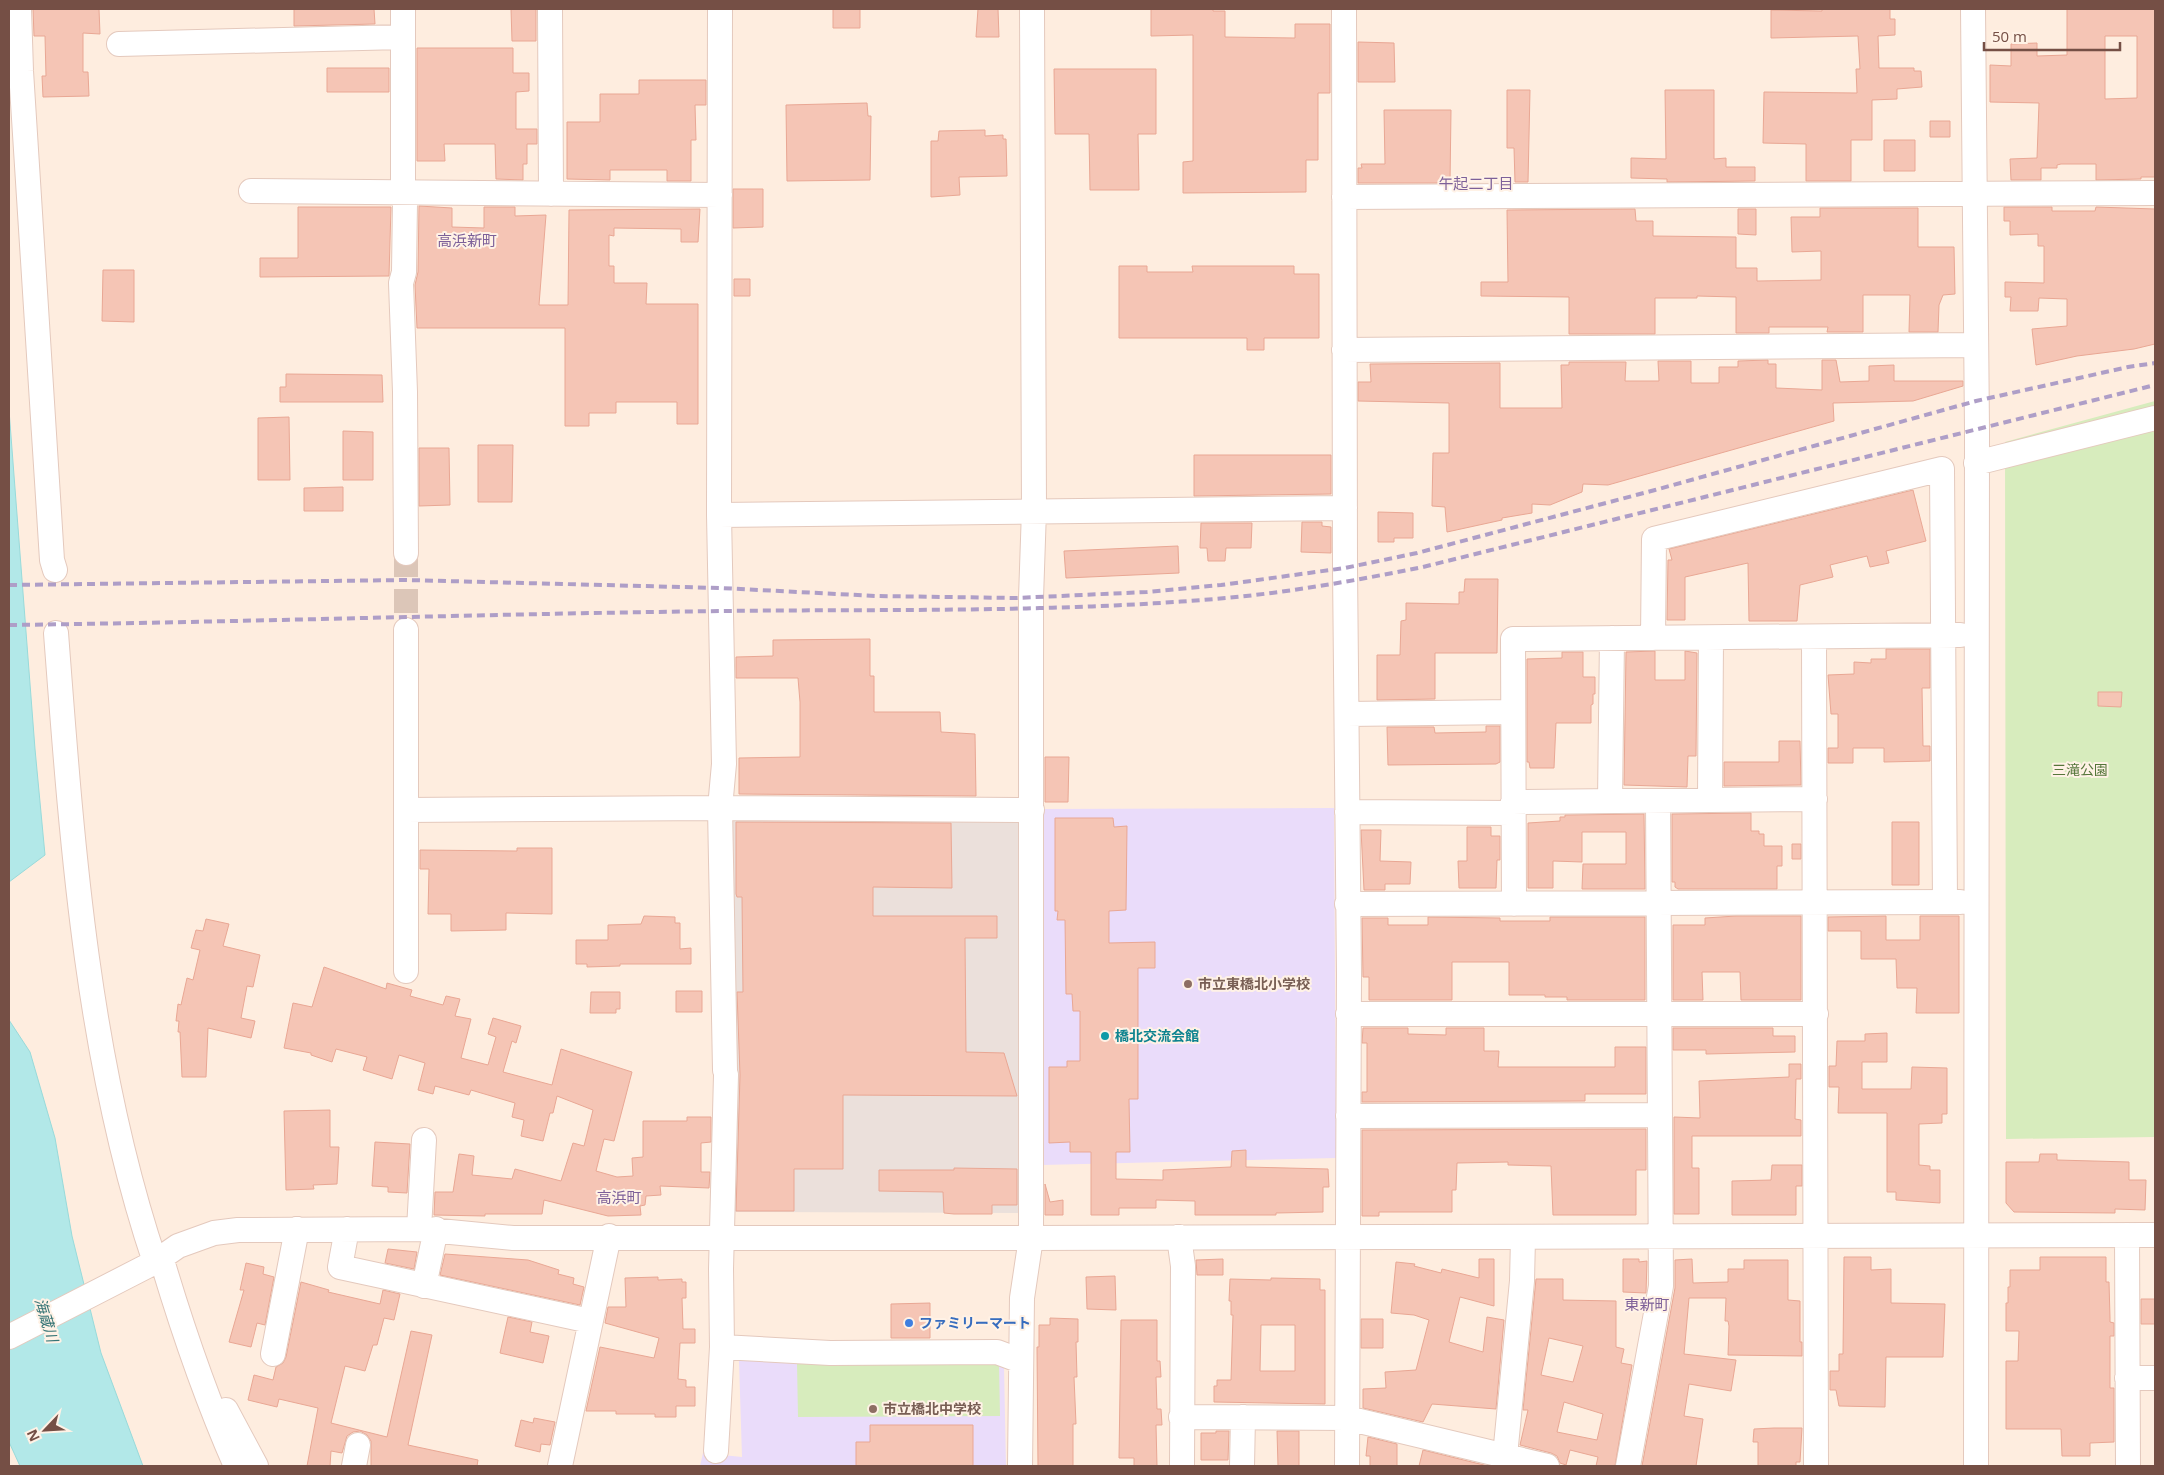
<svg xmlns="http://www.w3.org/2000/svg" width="2164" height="1475" viewBox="0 0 2164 1475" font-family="'Open Sans','Noto Sans JP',sans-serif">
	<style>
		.industrial { fill: #ebe0db }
		.education { fill: #eadcfa }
		.green { fill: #d7ecbd }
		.water { fill: #b2e8e8; stroke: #98dada }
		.building { fill: #f5c5b5; stroke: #e9a794; fill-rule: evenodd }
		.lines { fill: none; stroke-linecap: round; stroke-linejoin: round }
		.minor-tunnel { stroke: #dcc6b8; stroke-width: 24; stroke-dasharray: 24 12; stroke-linecap: butt }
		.minor-casing { stroke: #e4c9bd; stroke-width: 26 }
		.minor { stroke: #fff; stroke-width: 24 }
		.rail { stroke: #ae9ec7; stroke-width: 4; stroke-dasharray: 8 5; stroke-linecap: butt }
		.education-dot { fill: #8d6e63; stroke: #fff2e6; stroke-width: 2 }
		.culture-dot { fill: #0f9aa8; stroke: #fff2e6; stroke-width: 2 }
		.shop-dot { fill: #3f7fe0; stroke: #fff2e6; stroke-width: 2 }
		.labels { text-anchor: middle; stroke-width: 4; stroke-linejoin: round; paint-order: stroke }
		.park-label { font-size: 14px; fill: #55763a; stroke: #fff2e6 }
		.education-label { font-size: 14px; font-weight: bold; fill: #785e54; stroke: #fff2e6; text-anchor: start }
		.culture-label { font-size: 14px; font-weight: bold; fill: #0d838f; stroke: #fff2e6; text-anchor: start }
		.shop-label { font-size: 14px; font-weight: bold; fill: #366cbe; stroke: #fff2e6; text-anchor: start }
		.neighbourhood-label { font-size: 15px; fill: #7d6099; stroke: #fff2e6 }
		.water-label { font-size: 15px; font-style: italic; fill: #357475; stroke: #fff2e6 }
	</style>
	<rect width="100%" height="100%" fill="#feeddf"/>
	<path class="industrial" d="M732,819l290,1v393l-290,-1z"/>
	<path class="education" d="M1334,808l2,350 -294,7 -1,-356z
		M996,1359l8,7 2,100h-306l3,-13 39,4 -3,-96z"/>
	<path class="green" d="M2155,401v736l-149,2 -1,-697z
		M999,1363l1,53 -202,1 -1,-53z"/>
	<path class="water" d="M9,410l26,339 10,106 -36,27z
		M9,1020l21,32 25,86 17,98 29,117 42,113h-123l-11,-24z"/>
	<path class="building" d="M33,9h66l1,25 -17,-1v39h5l1,24 -46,1 -1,-21h4l-1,-40h-11z
		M294,9h80l1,15 -81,2z
		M511,9h25v32h-24z
		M833,9h27v19h-27z
		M978,9h20l1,28h-23z
		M1151,9h62v2h12v26l70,1v-14h35v69h-12v67h-12v32l-123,1v-31l10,-1v-126l-42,1z
		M1822,9h68v10h5v16l-17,1 1,32h35v3h7l1,16 -25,2v10l-25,1v40h-21v41h-45v-37l-43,-1 1,-51 93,1 -1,-24h4l-2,-33 -87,2v-28l51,1z
		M2067,9h88v168h-14v2l-45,1v-16h-35l-4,1v3h-16v12h-30l-1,-21 27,-1 2,-55 -49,-1v-37l21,1v-22l26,-1v13l30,-1zM2105,36h32v62l-32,1z
		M1358,42l36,1 1,39h-37z
		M417,48h96v25h16v18l-13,1v37h21v15h-10v20h-4v16l-27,-1 -1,-35h-51l1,17h-28z
		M327,68h62v24h-62z
		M1054,69h102v65h-18l1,56h-49l-1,-56h-34z
		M639,80h67v25h-11l1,35h-5v41h-24v-11h-57v10l-43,-1v-57h33v-28h39z
		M1507,90h23l-2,92h-13l-1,-34h-7z
		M1665,90h49v69l12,-1v9h29v14l-88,1v-3l-36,-1v-20l35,1z
		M867,103l1,13h3l-1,64 -83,1 -1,-76z
		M1384,110h67l-1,73h-92v-15h4l-1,-4h24z
		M1930,121h20v16h-20z
		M985,130v6l18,-1v4h3l1,37 -48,1 1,18 -29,2v-56h7l1,-10z
		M1884,140h31v31h-31z
		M733,189h30v38l-30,1z
		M419,206l33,2v19l32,1v-21h31v9l31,-1 -7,90h29l1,-95 131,-1 -2,33h-17v-13l-67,-1v8l-5,-1v31h5v17h33l-1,21h52v120h-21v-22h-61v11h-27v13h-24v-98h-148l-2,-43 3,-13z
		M298,207h93l-2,69 -129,1v-19h38z
		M2004,207h48v4h43l1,-4 59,2v135l-21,5 -57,7 -41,9 -4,-36 35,-3v-27l-28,-1 -1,13h-28l1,-14h-6v-15l39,1v-37h-6v-12l-28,1v-14h-6z
		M1820,208h98v39h36l1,47 -12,1 -4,10 -1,27h-29l1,-37h-47v37h-36l1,-5h-59v6h-33v-36l-39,-1v2h-42v36h-86v-37l-88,-1v-14h27l-1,-72 128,-1 1,12h17v15l83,1v31h21v13l64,-1v-29l-29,1 -1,-35h29z
		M1738,209h18v26l-18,-1z
		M1119,266h28v6h46l-1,-6h102v8h25v64h-55v12h-17v-12h-128z
		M103,270h31v52l-32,-1z
		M734,279h16v17h-16z
		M1768,360v4h8v24l46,2v-30h14l4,22 29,-1v-15l25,-1v16h69v5l-50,15 -80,2 1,18 -226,64 -25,-1 -1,8 -32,13 -18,-1v9l-30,5v2l-55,12 -2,-25 -13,-1 1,-53h16v-50l-91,-2v-19h13l-1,-18 130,-1v45h62l-1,-43h8v-3h57l-1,19h34l-1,-20h33v22h28v-16h19v-6z
		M286,374l96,1 1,27h-103v-15h6z
		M289,417l1,63h-32v-62z
		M343,431l30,1v48h-30z
		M478,445h35l-1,57h-34z
		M419,448h30l1,57 -31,1z
		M1194,455h137v39l-137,2z
		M343,487v24h-39v-23z
		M1913,490l13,51 -40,10 3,12 -19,4 -3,-11 -37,9 3,12 -33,8 -3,36h-48l-1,-58 -63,14v43h-18l1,-60h4l-3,-11z
		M1378,512l35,1v25h-19v4h-16z
		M1302,522h20v4l9,1v26l-30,-1z
		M1201,523h51l-1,25h-25l-1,13h-17l-1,-13h-7z
		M1178,546l1,27 -113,5 -2,-27z
		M1465,579h33l-1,74h-62v46l-58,1v-45h23l1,-34 5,-1v-17l53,1v-12h5z
		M870,639v37h4v36h66l1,20 34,2 1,62 -237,-2v-36l61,-1v-55l-2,-24h-62v-21l37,-1v-16z
		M1886,649h44v39h-8l1,58h7v15l-46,1v-14h-31v15h-25v-15h10v-34h-7l-3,-39 26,-1v-12l17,1v-4h15z
		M1655,651v29h30v-29l12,2 -1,103h-8l-1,31 -63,-2 2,-133z
		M1562,652h21v25h12v17h-2v10l-2,1v18h-35l-2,45h-24l-1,-6h-2v-103l35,-1z
		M2098,692h24l-1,15 -23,-1z
		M1486,726h14v36l-4,2 -108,1 -1,-38h47l1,6 51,-1z
		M1779,741h21l1,44 -77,1v-24h55z
		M1045,757h24l-1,45h-23z
		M1751,813v18h8v3h5v12h18v20h-5v23h-99l-3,-2v-5h-3v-68z
		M1644,814l1,75h-63l1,-25h43v-32h-44v30l-29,-1v27h-25v-65l32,-2v-4h5v-2z
		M1055,818h58l1,9 13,-1 -1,84 -17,1v32l46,-1v26h-17v131h-9l1,53h-14v27l47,1v-10l68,-3 1,-16 14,-1v17l82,2 1,18h-6v25l-47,1v2h-81v-14l-39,-1v8h-37v7h-28v-63h-21v-10l-21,1v-76h18v-6h13v-50h-7l-1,-17h-6l-1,-74h-8l1,-9h-3z
		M736,822l215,1 1,65 -79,-1v29h124v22h-32l1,114 38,1 13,43 -174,-1v74h-49v42h-58l4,-136 -3,-83h6l-1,-95h-5l-1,-3z
		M1892,822h27v63h-27z
		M1467,827h24v9h9v24h-3l-1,28h-37l-1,-27h9z
		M1361,830h20l-1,31 31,1 -1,22h-25v6h-21z
		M1792,844h9v15h-9z
		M517,848h35v66l-46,-1v17l-55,1v-17h-23l1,-45h-9v-19l97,1z
		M644,916l31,1v6h5v26l11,-1v16h-71v2l-33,1v-3h-11v-24h32v-15l33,-1z
		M1736,916h65v84h-60l-1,-28h-38l1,28h-30v-75h32v-7z
		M1886,916v24h34v-24h39v97h-43l1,-25h-20l-1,-29h-35v-28h-33v-14z
		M1428,917l72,1v3h50v-4h95v83h-78v-3h-22v-2h-36v-33h-57v38h-83v-23h-6l-1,-59h26v7h40z
		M206,919l23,5 -6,22 37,9 -7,32 -6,-1 -6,32 14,3 -4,17 -43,-10 -2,49h-24l-2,-45h-2l1,-11h-3l2,-17 3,1 6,-27 6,2 7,-30 -9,-2 5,-18 7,1z
		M324,967l62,22 1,-6 25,7 -2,6 33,9 3,-9 14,3 -5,17 16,3 -10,39 27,7 8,-28 -8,-3 5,-16 28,8 -5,17 -4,-2 -9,31 49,13 9,-36 71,23 -18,69 -10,-2 -8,32 21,6 16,-1 -1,-18 11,-1v-36h44v-4h24v25l-10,1v29h9l-1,16 -49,-2 1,9 -15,1 -1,9 -5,1 1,9 -33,1 -64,-16 -2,14h-57v2l-51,-1 1,-23h18l6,-38 15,2 -2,19 40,4 3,-10 46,12 12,-38 11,3 9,-36 -36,-14 -4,17h-3l-7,28 -22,-5 3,-16 -12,-3 3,-14 -44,-13 -2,5 -34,-9 -2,8 -15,-4 7,-27 -26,-8 -7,24 -29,-9 4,-13 -31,-8 -4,13 -21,-7v-2l-27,-5 9,-45 19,4z
		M676,991h26v21h-26z
		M591,992h29v17h-4v4h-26z
		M1363,1028h45v6l38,1v-7h38v23h15l-1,16h117v-20h31v47h-61v7l-223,1v-10h5v-49h-5z
		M1673,1028h100v8h22v16l-89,2v-4h-33z
		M1887,1033v29h-25v27h49l1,-22 35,1v46h-5v9l-23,1v41l11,1v4h10v33l-44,-3v-8h-9v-79h-49l1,-26h-10v-21h7l1,-25h28v-7z
		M1789,1064h12v15h-5l-1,40 6,1v16h-109v32h7v46h-25v-97l26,1 -1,-37 90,-4z
		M330,1110v37h9l-2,37 -24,1 1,4 -28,1 -2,-79z
		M1646,1129v41h-10v45h-83l-2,-49 -43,-1v-3l-51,1 -1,27h-4v22h-73v4h-17v-86z
		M375,1142l35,2 -3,49 -19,-1v-5l-16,-1z
		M2040,1154h17v6l72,2v18h17l-1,30 -30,-1v4l-101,-1 -8,-9v-41h33z
		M1772,1165h30v21h-6v29h-64v-34l39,-1z
		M954,1168l63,1v36h-25v9h-38l-10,-1 -1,-21 -64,-1v-21h75z
		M1045,1184l5,18 13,-2v15h-18z
		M388,1249l29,3 -3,17 -29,-6z
		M445,1254l83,6 31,10 -1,4 16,4 -1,6 11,3 -4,18 -140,-30z
		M1844,1257h27v13l20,-1v34l54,1 -2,53h-57l-1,50 -46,-1 -3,-16h-6v-19h9v-17h4z
		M2040,1257h66v25h3l1,36v4l4,1v13h-4v52h4v54l-24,1v13h-28l-1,-27h-55v-68h12l1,-30h-13v-28h2v-16h2v-17h30z
		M1223,1259v16h-26l-1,-15z
		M1479,1259h15v47l-34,-9 -11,45 34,10 4,-35 17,3 -8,89 -64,-5 -9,18 -60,-14v-19l23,-1 -1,-16 31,-2 13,-50 -15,-5 -23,-2 5,-51 19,2 -1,2 27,7 1,-4 37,9z
		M1623,1259h16v3l8,-1 -1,32 -23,-1z
		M1692,1259l1,24 35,-1v-13h16v-9h44v40l12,1v41h2v14l-74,-1 1,-29 -1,-5h-3l1,-23h-37l-5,56 52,6 -5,31 -42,-7 -5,32 19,3 -7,47h-54l33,-178v-28z
		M246,1263l18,4 -1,7 11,3 -9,48 -8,-2 -6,24 -22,-5 15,-52h-4z
		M1115,1276l1,34 -29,-1 -1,-32z
		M658,1277v3l24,-1v3h4v16h-4l1,31h12v14h-15l-2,36 8,1v7h9v19h-19v11h-21v-3h-39v-3h-30l14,-64 54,11 5,-20 -54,-15 3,-16h18l-1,-29z
		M1271,1278l49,1v11h5v114l-111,-2v-16h3v-6h14l2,-65h-2v-14h-2l1,-22 41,1zM1261,1325h34v46h-35z
		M1536,1279h27v21l53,1v46l8,2 -3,14 11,2 -17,101h-19l2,-9 -28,-7 -4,15 -6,-2 -3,-7 -6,-3 -31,-8 8,-35h-5zM1549,1338l34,8 -10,36 -32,-7zM1564,1402l39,12 -6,26 -40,-8z
		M301,1282l28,8 -1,2 52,12 3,-14 17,4 -6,26 -10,-2 -7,27h-4l-8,26 -20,-5 -14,57 56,14 24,-106 21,4 -24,110 70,15 -1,6h-106v-25l-4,-6 -7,-4 -7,1 -6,4 -5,17 -11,-2 -1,15h-23l11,-58 -39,-9 -2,8 -29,-7 6,-25 19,5 3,-13 7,-4 3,-6z
		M2141,1299h14v25h-14z
		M930,1303v35h-39v-34z
		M508,1317l24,5 -2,10 19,4 -6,27 -43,-10z
		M1050,1318l28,1v23h-2l1,35h-3l2,47h-3v42h-35l-1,-119h2v-22h11z
		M1361,1319h22v29h-22z
		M1121,1320h36v41h3l1,16h-5l1,32h4l1,16h-6l1,41h-23v-8h-15z
		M534,1418l21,4 -5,23 -9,-1 -1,8 -25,-6 6,-26 12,3z
		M870,1425h103v41h-117v-24h14z
		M1774,1428h28l-2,34h-4v4h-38v-24h-5l1,-13z
		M1216,1431h13l-1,29h-27v-27h15z
		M1277,1431h22v35h-21z
		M1368,1437l29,7v22h-27v-10h-4z
		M1423,1450l65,16h-69z"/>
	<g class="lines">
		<path class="minor-tunnel" d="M406,553v77"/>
		<defs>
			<path id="minor" d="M19,9l2,62 31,489 3,10
				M403,9v188l2,5 -1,70 -3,11 4,109 1,161
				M550,9l1,185
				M720,9l-1,506 5,249 -4,44 5,262
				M1032,9l2,501 -3,88v640l1124,-3
				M1344,9l1,559 4,406 -2,492
				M1973,9l4,420 -1,1037
				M119,44l283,-7
				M251,191l469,4
				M1344,197l811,-4
				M1344,350l631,-5
				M1976,463l179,-45
				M719,515l626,-7
				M56,633c16,211 31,427 99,629
				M1814,637l2,829
				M1653,638l1,-99 288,-70 3,433
				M1347,714l166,-2
				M1710,799l1,-161
				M1610,801l2,-163
				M1513,802l302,-3
				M406,810l314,-2 312,2
				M1347,812l166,1
				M1347,904l613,-2
				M1514,904l-1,-265 447,-4
				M406,971v-341
				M1348,1014h468
				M726,1075l-5,194 1,78 108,6 167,-1 24,9
				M1348,1116l312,-1
				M347,1229l-7,38 250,54
				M419,1229l5,-89
				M2127,1235l1,231
				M1179,1237l4,29 -1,200
				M161,1257c21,71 45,141 75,209
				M424,1286l12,-57
				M9,1337l146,-75 23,-16 36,-13 24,-3 181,-1 94,9h518l-9,60 -2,168
				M273,1354l24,-125
				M2127,1378h28
				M226,1410l30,56
				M1181,1417l166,1 200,48
				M716,1451l6,-104
				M354,1466l4,-21
				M560,1466l49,-230
				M1242,1466l1,-49
				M1504,1466l18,-185 1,-43
				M1628,1466l33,-180 -3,-485"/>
		</defs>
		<use href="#minor" class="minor-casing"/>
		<use href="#minor" class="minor"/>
		<path class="rail" d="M9,585l397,-5 314,8 157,8 139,2 131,-6 74,-7 124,-17 72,-15 238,-63 321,-89 152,-34 27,-4
			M9,625c237,-3 474,-11 712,-14 168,-2 337,2 505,-13 66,-6 132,-18 197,-31l732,-182"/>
	</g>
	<g class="education-dot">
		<circle cx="1188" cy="984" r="5"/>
		<circle cx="873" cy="1409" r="5"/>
	</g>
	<circle class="culture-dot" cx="1105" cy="1036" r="5"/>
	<circle class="shop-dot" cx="909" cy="1323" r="5"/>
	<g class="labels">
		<g class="park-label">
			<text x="2080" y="775">三滝公園</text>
		</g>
		<g class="education-label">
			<text x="1198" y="989">市立東橋北小学校</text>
			<text x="883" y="1414">市立橋北中学校</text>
		</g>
		<g class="culture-label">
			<text x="1115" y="1041">橋北交流会館</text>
		</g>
		<g class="shop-label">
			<text x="919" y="1328">ファミリーマート</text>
		</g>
		<g class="neighbourhood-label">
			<text x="1476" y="189">午起二丁目</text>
			<text x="467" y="246">高浜新町</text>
			<text x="619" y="1203">高浜町</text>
			<text x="1647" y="1310">東新町</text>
		</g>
		<g class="water-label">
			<text transform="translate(46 1320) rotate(73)" y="5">海蔵川</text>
		</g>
	</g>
	<rect width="2164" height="1475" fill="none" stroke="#754f45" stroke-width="20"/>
	<g transform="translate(45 1430) rotate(245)" stroke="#fff2e6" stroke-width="4" paint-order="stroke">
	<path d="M0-4L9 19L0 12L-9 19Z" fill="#754f45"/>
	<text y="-8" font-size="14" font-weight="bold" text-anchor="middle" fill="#754f45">N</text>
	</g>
	<path d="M1984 42v8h136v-8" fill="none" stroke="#754f45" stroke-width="2.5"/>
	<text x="1992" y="42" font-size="15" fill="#754f45" stroke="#fff2e6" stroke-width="4" paint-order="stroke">50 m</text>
</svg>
